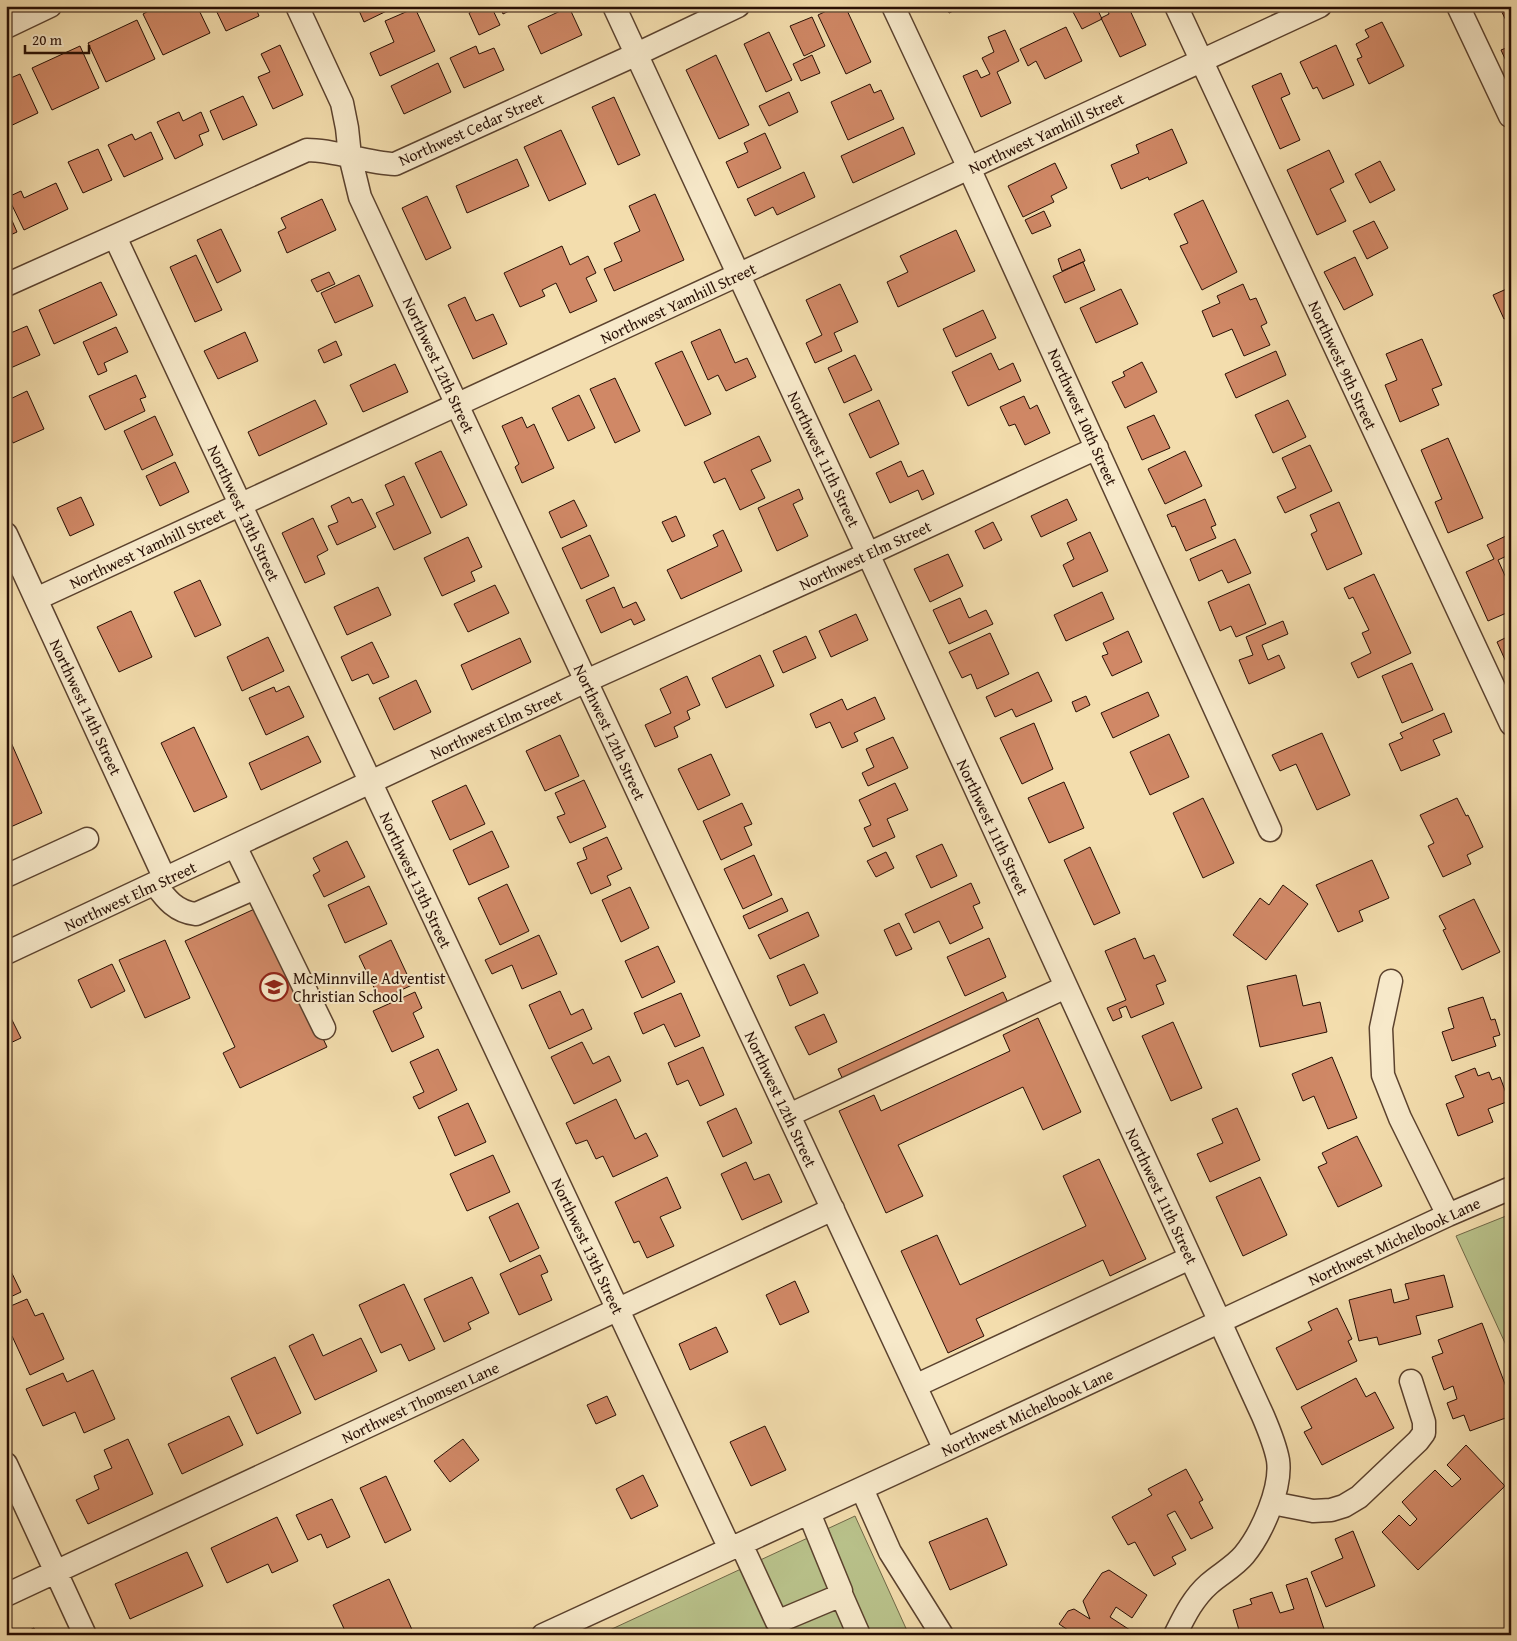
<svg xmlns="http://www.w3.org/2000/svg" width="1517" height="1641" viewBox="0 0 1517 1641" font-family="'Gentium Book Plus',serif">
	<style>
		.green { fill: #b9c28b; stroke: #706848 }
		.building { fill: #d08866; stroke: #280f04 }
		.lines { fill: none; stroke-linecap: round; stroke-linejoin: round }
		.minor-casing { stroke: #5b422e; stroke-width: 25 }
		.minor { stroke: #f7e9ca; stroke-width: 22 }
		.labels { text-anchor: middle; stroke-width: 4; stroke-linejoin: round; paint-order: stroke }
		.street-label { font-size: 16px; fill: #280f04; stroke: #f7e9ca }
		.poi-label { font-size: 16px; fill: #280f04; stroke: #f7e9ca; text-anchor: start }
	</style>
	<rect width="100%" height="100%" fill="#f3ddad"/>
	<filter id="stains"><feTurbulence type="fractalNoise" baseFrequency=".004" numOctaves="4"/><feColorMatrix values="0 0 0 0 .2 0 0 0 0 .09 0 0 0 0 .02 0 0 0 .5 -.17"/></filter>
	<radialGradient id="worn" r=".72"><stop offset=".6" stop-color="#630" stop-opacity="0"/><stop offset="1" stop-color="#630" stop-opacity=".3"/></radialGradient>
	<path class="green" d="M1511,1214v142l-55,-120z
		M855,1516l54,119h-310z"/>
	<path class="building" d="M158,6h39l13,27 -47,22 -20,-41z
		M214,6h41l4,10 -33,15z
		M357,6h40l-33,16z
		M482,6h9l9,19 -21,10 -10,-22z
		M500,6h19l-16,8z
		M837,6h8l26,56 -25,12 -28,-59z
		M946,6h18l-15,7z
		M1084,6h12l6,13 -20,10 -9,-17z
		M1128,6l18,39 -26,12 -19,-39 8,-4 -3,-8z
		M1499,6h12v25z
		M569,7l13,28 -41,19 -13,-28z
		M415,8l20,43 -55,25 -10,-23 24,-11 -9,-21z
		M812,17l13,29 -21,10 -14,-30z
		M137,20l18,39 -49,23 -18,-39z
		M1382,22l22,44 -35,18 -12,-25 5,-2 -6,-13 13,-7 -4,-7z
		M1066,27l16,34 -37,18 -9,-18 -8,5 -8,-17z
		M1005,30l14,31 -22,11 14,31 -30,14 -18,-41 14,-6 4,8 9,-4 -8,-16 12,-6 -6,-15z
		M769,32l23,48 -26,12 -22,-48z
		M280,45l23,50 -30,14 -15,-32 12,-5 -9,-18z
		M1336,45l18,40 -31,14 -6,-12 -4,2 -13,-27z
		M80,46l19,42 -47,22 -20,-42z
		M476,46l3,8 15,-6 10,22 -40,18 -14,-30z
		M1511,46v26l-10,-22z
		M716,55l33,70 -30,14 -33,-69z
		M812,55l8,18 -19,8 -8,-17z
		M438,63l13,29 -47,22 -13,-28z
		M1281,73l9,21 -9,4 19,42 -20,9 -28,-63z
		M20,74l18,39 -32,15v-48z
		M870,84l4,9 7,-3 13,29 -46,21 -17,-38z
		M789,92l9,20 -29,14 -10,-20z
		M243,96l14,29 -34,15 -13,-29z
		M614,97l26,58 -22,10 -26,-58z
		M179,112l4,9 18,-9 8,19 -10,4 4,10 -28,14 -18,-37z
		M903,127l12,27 -62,29 -12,-27z
		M1172,129l15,34 -38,17 -1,-3 -27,12 -10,-24 28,-12 -3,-8z
		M561,130l25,54 -37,17 -25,-54z
		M151,132l12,27 -39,18 -16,-32 24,-11 3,6z
		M765,133l16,35 -43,20 -12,-26 22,-10 -4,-9z
		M98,149l14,31 -29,13 -15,-31z
		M1329,150l15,32 -14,7 16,32 -29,14 -30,-65z
		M517,159l12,27 -62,27 -11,-27z
		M1380,161l15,29 -25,13 -15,-29z
		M1055,163l12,25 -16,8 3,6 -31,15 -15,-31z
		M804,172l11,25 -38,18 -4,-8 -18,9 -8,-17z
		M56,183l12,26 -44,21 -16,-33 13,-6 3,7z
		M655,194l29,66 -70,31 -10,-22 18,-8 -8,-18 26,-12 -11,-25z
		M427,196l24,52 -25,12 -24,-52z
		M322,199l14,31 -49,23 -9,-21 8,-4 -5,-10z
		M1203,200l34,72 -35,18 -22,-44 8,-3 -14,-29z
		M6,207l11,25 -11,5z
		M1044,211l7,15 -19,8 -7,-14z
		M1374,221l14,27 -21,11 -14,-28z
		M221,229l20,42 -24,12 -20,-43z
		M956,230l19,41 -77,36 -11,-25 21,-10 -8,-16z
		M562,246l8,19 18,-9 8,17 -10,5 11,23 -27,12 -14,-30 -14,7 3,6 -25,11 -16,-34z
		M1080,249l5,12 -23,10 -4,-12z
		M196,255l26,55 -27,12 -25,-55z
		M1355,257l18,38 -29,15 -20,-38z
		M1083,262l12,28 -30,13 -12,-27z
		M329,272l6,12 -18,8 -6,-12z
		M359,275l14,31 -38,17 -14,-30z
		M101,282l16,33 -63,29 -15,-34z
		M840,284l18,38 -24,11 8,18 -27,12 -9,-20 16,-8 -16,-35z
		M1243,284l7,16 6,-2 11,25 -6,3 9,19 -26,11 -12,-27 -19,8 -11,-26 18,-8 -3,-7z
		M1511,287v29l-7,3 -11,-24z
		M1121,289l17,35 -42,19 -16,-35z
		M465,297l11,24 17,-7 14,30 -34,15 -25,-54z
		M983,310l13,28 -40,19 -13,-28z
		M27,326l13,29 -34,15v-35z
		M116,327l12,25 -24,11 3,8 -9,4 -15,-33z
		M720,329l15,34 12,-5 9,19 -30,14 -8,-16 -10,5 -17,-38z
		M245,332l13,29 -40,18 -14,-28z
		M1422,339l20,46 -10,4 7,16 -39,17 -15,-37 12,-5 -11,-26z
		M336,341l6,14 -18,8 -6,-13z
		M682,351l29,63 -26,12 -30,-63z
		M1276,351l10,24 -50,23 -11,-24z
		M991,353l8,17 14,-7 8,18 -53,25 -16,-34z
		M855,355l17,35 -28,13 -16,-35z
		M1142,362l15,30 -32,16 -13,-26 13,-6 -2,-4z
		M395,364l13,28 -45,20 -13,-27z
		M136,375l10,22 -6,2 5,12 -40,19 -16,-34z
		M615,378l25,53 -25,12 -25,-54z
		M27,391l17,38 -31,14 -7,-15v-27z
		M579,395l16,33 -27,13 -16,-33z
		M1024,396l6,13 7,-4 13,28 -25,12 -10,-21 -6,2 -9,-19z
		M315,400l12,24 -68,32 -11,-24z
		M879,400l20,44 -29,14 -21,-44z
		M1288,400l18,37 -33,16 -18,-38z
		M1154,415l16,33 -28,12 -15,-33z
		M155,416l18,39 -31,15 -18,-39z
		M522,417l5,11 7,-4 20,44 -32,15 -7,-16 4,-3 -17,-38z
		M759,436l12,25 -20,9 14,28 -25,12 -15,-32 -11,5 -10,-21z
		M1448,438l35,80 -35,15 -13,-31 7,-3 -21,-49z
		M1310,445l22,46 -47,22 -8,-16 19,-9 -14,-30z
		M441,451l26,54 -26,13 -26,-55z
		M1185,451l17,35 -37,18 -17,-35z
		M901,461l7,16 15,-7 11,24 -12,6 -4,-10 -28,13 -14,-30z
		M175,462l14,30 -29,14 -14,-30z
		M404,476l27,57 -37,17 -18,-37 18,-8 -9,-20z
		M799,489l4,10 -10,5 15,32 -31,15 -19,-43z
		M81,497l13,28 -24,11 -13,-28z
		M349,497l3,6 10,-4 14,28 -39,18 -9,-19 10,-4 -7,-16z
		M1067,499l10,21 -36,17 -10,-21z
		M1205,499l11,26 -5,2 5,11 -30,13 -11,-25 -3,1 -5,-12z
		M574,500l13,26 -26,12 -12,-26z
		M1339,502l23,52 -35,16 -16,-36 6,-3 -7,-16z
		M676,516l9,20 -13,6 -10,-20z
		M313,518l15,32 -11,6 8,18 -20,9 -23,-50z
		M993,522l9,18 -18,9 -9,-18z
		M723,530l19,41 -61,28 -14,-29 51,-24 -5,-11z
		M1090,532l18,39 -35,16 -10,-22 11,-6 -7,-16z
		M590,535l19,41 -28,13 -19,-41z
		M1508,535l3,7v12l-13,6 13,29v22l-23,10 -22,-49 28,-13 -7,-14z
		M468,537l14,30 -11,5 4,9 -33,15 -18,-38z
		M1235,539l16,34 -23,10 -6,-13 -23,11 -9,-22z
		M948,554l15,32 -33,16 -16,-33z
		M1374,574l37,79 -53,25 -7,-15 20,-10 -9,-20 7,-3 -16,-33 -4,2 -5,-11z
		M200,580l21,45 -26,12 -21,-45z
		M1249,584l17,40 -30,13 -5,-11 -11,5 -12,-29z
		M495,585l14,28 -41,19 -14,-28z
		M378,587l13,28 -44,20 -13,-28z
		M614,587l9,21 13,-6 9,18 -11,5 -3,-6 -30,14 -15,-33z
		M1102,592l12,27 -48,22 -12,-26z
		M960,598l9,20 17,-8 7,14 -44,20 -16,-34z
		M131,611l21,46 -33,15 -22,-45z
		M856,614l12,26 -37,17 -12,-26z
		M1283,621l5,13 -26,11 6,15 11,-5 6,13 -36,16 -10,-24 14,-5 -7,-18z
		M1128,631l14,31 -30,14 -10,-20 6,-2 -5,-11z
		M990,633l19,41 -32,15 -6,-15 -9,4 -13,-26z
		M1511,635v38l-14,-31z
		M806,636l10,22 -33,15 -10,-22z
		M268,637l16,34 -42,20 -15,-34z
		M520,638l11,24 -59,28 -11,-25z
		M372,642l17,35 -16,7 -5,-10 -16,7 -11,-24z
		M760,655l14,31 -48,22 -14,-30z
		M1412,663l21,47 -31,13 -20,-47z
		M1038,672l14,29 -36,16 -4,-8 -17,8 -9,-20z
		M687,676l13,29 -13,6 3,8 -16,8 4,10 -23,10 -10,-22 26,-12 -11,-24z
		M416,680l15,32 -37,18 -15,-32z
		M289,686l15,31 -38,18 -17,-37 25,-11 2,5z
		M1148,692l11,24 -46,22 -12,-25z
		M1086,696l4,9 -14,7 -4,-10z
		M875,697l10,22 -31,14 4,8 -16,7 -12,-26 -14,6 -6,-14 32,-15 5,11z
		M1444,713l8,19 -19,8 7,15 -39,16 -12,-27 14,-6 -3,-5z
		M1034,723l19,46 -31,15 -22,-46z
		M194,727l33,70 -33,15 -33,-69z
		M6,731l36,82 -36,16z
		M1322,733l28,62 -33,15 -21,-46 -16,7 -8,-16z
		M1169,734l20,43 -39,18 -20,-43z
		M560,735l19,41 -34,15 -19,-40z
		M308,736l13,26 -60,28 -12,-27z
		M893,737l15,31 -40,18 -6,-13 12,-6 -8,-18z
		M711,754l19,41 -32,15 -20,-41z
		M584,780l22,47 -36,16 -13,-26 8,-3 -10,-21z
		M1064,782l20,46 -35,15 -21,-45z
		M895,783l13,27 -21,9 8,18 -22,10 -9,-19 7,-3 -12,-25z
		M466,785l19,39 -35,16 -18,-39z
		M1203,798l31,65 -31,15 -30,-65z
		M1457,798l9,18 2,-1 15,32 -16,8 4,9 -28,13 -15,-31 6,-3 -14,-28z
		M742,803l10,21 -8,3 8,18 -31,15 -18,-39z
		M492,831l17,36 -40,18 -16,-35z
		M607,837l15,32 -15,7 4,9 -20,9 -14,-31 10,-4 -4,-11z
		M347,841l18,36 -41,20 -11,-22 7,-4 -7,-13z
		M942,844l15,32 -26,12 -15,-32z
		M1090,847l30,66 -26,12 -30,-65z
		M886,852l8,16 -18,9 -9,-16z
		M754,855l18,40 -29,14 -19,-40z
		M1372,860l17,38 -30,13 4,10 -25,11 -22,-47z
		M971,883l9,20 -7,3 10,22 -33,16 -11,-23 -25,12 -9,-19z
		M507,884l22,47 -29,14 -22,-47z
		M1283,885l25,19 -42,56 -33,-25 27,-37 9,7z
		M369,886l18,38 -42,19 -17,-38z
		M630,887l19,41 -28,14 -19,-42z
		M782,898l6,13 -39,18 -6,-13z
		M1474,899l26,53 -38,18 -19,-40 3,-1 -7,-13z
		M261,906l66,141 -87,41 -17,-35 12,-6 -50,-106z
		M808,912l11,24 -49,23 -12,-24z
		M899,923l13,26 -16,7 -12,-26z
		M539,935l18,39 -35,15 -10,-24 -20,9 -7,-14z
		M989,938l17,39 -41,19 -18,-39z
		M1135,938l9,21 10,-4 12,26 -10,4 8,19 -33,14 -5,-12 -7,3 3,8 -9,4 -6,-13 19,-8 -21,-49z
		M165,940l25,58 -45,20 -26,-58z
		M391,940l21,45 -32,15 -21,-44z
		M658,946l17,36 -33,16 -17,-37z
		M112,964l13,27 -34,17 -13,-28z
		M804,964l14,29 -28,13 -13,-30z
		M1296,975l7,31 17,-4 7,30 -67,15 -13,-61z
		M560,991l11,24 12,-6 9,20 -43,20 -20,-44z
		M415,992l7,16 -9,5 11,24 -32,15 -19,-41z
		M1003,992l7,15 -165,77 -7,-15z
		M681,993l19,43 -25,11 -11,-23 -21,10 -9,-21z
		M1483,997l8,23 4,-1 5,16 -7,2 3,9 -44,15 -10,-29 12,-4 -6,-20z
		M6,1008l15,30 -15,7z
		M824,1014l13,28 -28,13 -14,-28z
		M1038,1018l43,94 -38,18 -20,-43 -125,58 25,51 -37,17 -47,-102 35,-16 7,16 129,-60 -7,-16z
		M1173,1022l29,66 -31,13 -29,-65z
		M582,1042l11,22 16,-8 12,25 -47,23 -23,-47z
		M703,1047l21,48 -24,11 -12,-26 -11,5 -9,-22z
		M438,1049l19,41 -38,19 -6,-12 11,-5 -14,-30z
		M1332,1057l25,61 -29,11 -14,-33 -11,5 -11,-27z
		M1475,1068l3,8 11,-4 3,8 8,-3 9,24 -21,8 5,13 -35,14 -12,-32 18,-7 -9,-21z
		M616,1099l19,40 11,-6 12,23 -45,21 -10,-21 -7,3 -9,-19 -11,4 -10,-21z
		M468,1103l18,39 -31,14 -17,-39z
		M736,1108l16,35 -29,14 -16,-35z
		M1237,1108l23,52 -50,22 -13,-28 26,-11 -11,-24z
		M1357,1136l25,50 -44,21 -20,-40 9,-4 -5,-10z
		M493,1155l17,37 -43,19 -17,-37z
		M1099,1159l47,100 -36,17 -7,-16 -127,59 8,17 -36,17 -47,-102 36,-16 23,50 126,-59 -23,-50z
		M746,1162l8,18 15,-6 13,28 -40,18 -21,-46z
		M667,1177l14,31 -21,9 14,29 -27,12 -8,-17 -5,2 -19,-41z
		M1260,1177l27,58 -44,21 -27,-59z
		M518,1203l21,45 -29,14 -21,-45z
		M540,1255l8,17 -7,3 11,25 -33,15 -19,-41z
		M6,1261l15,31 -15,7z
		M1444,1275l9,32 -37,9 5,18 -42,11 -2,-8 -18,4 -10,-41 42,-11 3,14 15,-4 -4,-15z
		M472,1277l17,36 -21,10 3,6 -27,13 -20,-43z
		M795,1281l14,31 -29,13 -14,-30z
		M404,1284l31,65 -26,12 -8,-17 -20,9 -22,-48z
		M27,1299l8,17 8,-3 21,46 -34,16 -18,-39 -6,3v-31z
		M1337,1308l15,31 -4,2 9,20 -60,29 -21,-42 36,-18 -4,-8z
		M1482,1323l29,77v16l-41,15 -6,-16 -11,4 -6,-16 10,-4 -4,-13 -9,4 -12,-33 11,-4 -5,-13z
		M716,1327l12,25 -38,18 -11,-26z
		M313,1334l10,22 38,-18 16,33 -62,29 -26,-54z
		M275,1357l26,56 -44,21 -26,-56z
		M93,1370l22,49 -31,14 -9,-21 -32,14 -17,-37 37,-16 4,9z
		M1356,1378l10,19 9,-5 19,36 -72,37 -18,-33 8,-4 -11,-21z
		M607,1396l9,19 -20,9 -9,-19z
		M229,1416l14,29 -61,29 -14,-30z
		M765,1426l21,44 -35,16 -21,-44z
		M128,1439l25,55 -65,30 -12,-24 23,-11 -5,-13 18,-8 -8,-18z
		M463,1439l16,21 -29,22 -16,-21z
		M1466,1445l39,41 -87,84 -36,-38 17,-17 11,11 7,-7 -15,-17 33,-32 17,17 9,-8 -14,-14z
		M1186,1469l17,31 -4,2 14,26 -22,11 -16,-28 -8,4 19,35 -14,7 4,7 -22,12 -19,-34 -7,3 -16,-28 40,-22 -4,-6z
		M643,1475l15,31 -27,13 -15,-30z
		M386,1476l25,54 -26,13 -25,-55z
		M332,1499l18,38 -23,11 -6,-14 -13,6 -12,-25z
		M277,1517l21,44 -26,12 -4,-9 -41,19 -16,-35z
		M987,1518l20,47 -57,25 -21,-48z
		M1353,1531l22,55 -49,21 -15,-35 32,-14 -8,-19z
		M187,1552l16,34 -73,33 -15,-35z
		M1109,1570l38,25 -15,23 -16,-11 -6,10 23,15 -2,3h-66l3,-5 -9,-6 9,-13 6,-2 16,10 -7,-18 19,-28z
		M1307,1578l19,57h-101l14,-5 -6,-20 19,-6 -2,-5 22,-7 8,21 14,-4 -8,-24z
		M389,1579l25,55 -67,1 -14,-30z
		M34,1628l3,7h-18z"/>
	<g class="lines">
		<defs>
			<path id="minor" d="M297,6l45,97 5,25 3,28 10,41 585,1253
				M614,6l254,548 395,862c6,14 12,28 15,44 4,28 -16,73 -34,95 -10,12 -24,19 -35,29 -16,14 -25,33 -34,51
				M893,6l76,162 301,662
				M1176,6l335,718
				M1458,6l52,110
				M6,27l44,-21
				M115,237l615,1312
				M6,285l301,-135c31,0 58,13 88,14l242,-110 101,-48
				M6,534l159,345
				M36,599l1284,-593
				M235,846l89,182
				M6,876l81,-37
				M155,884c11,15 21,28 41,30l59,-26
				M6,953l580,-272 282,-127 229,-106
				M1391,981l-10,47 2,47 17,43 48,97
				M789,1115l277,-128
				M915,1386l275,-128
				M6,1464l79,171
				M862,1489l28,63 52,83
				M1272,1503l41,8 18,-1 13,-4 15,-9 59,-56 6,-8v-11l-13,-41
				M741,1544l36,78 62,-26 2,-2v-3l-32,-78
				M841,1594l18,41
				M6,1595l827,-386
				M543,1635l402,-185 503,-235 63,-27"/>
		</defs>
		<use href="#minor" class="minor-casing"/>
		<use href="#minor" class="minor"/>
	</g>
	<defs>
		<symbol id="school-ring" viewBox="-11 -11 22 22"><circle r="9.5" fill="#f7e9ca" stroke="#8f2418" stroke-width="1.5"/><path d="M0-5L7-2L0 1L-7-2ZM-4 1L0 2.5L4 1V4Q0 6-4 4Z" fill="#8f2418"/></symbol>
	</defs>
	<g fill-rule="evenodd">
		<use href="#school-ring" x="258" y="971" width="32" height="32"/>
	</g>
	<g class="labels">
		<g class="street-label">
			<text transform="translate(471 129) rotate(-24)" y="6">Northwest Cedar Street</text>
			<text transform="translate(1046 133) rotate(-25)" y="6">Northwest Yamhill Street</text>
			<text transform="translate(678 303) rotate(-25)" y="6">Northwest Yamhill Street</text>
			<text transform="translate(439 365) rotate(65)" y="6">Northwest 12th Street</text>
			<text transform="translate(1343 365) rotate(65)" y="6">Northwest 9th Street</text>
			<text transform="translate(1083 417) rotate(66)" y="6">Northwest 10th Street</text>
			<text transform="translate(824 459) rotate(65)" y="6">Northwest 11th Street</text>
			<text transform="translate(244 513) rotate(65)" y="6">Northwest 13th Street</text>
			<text transform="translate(147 548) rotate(-25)" y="6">Northwest Yamhill Street</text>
			<text transform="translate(865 555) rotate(-25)" y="6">Northwest Elm Street</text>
			<text transform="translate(86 707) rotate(65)" y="6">Northwest 14th Street</text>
			<text transform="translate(496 724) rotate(-25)" y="6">Northwest Elm Street</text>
			<text transform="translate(610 732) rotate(65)" y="6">Northwest 12th Street</text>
			<text transform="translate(993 827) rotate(65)" y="6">Northwest 11th Street</text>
			<text transform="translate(416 880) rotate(65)" y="6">Northwest 13th Street</text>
			<text transform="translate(130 896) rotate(-25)" y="6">Northwest Elm Street</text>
			<text transform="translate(781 1099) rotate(65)" y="6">Northwest 12th Street</text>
			<text transform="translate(1162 1196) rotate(65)" y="6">Northwest 11th Street</text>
			<text transform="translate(1394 1241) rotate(-25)" y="6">Northwest Michelbook Lane</text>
			<text transform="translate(588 1246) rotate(65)" y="6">Northwest 13th Street</text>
			<text transform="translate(420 1402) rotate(-25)" y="6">Northwest Thomsen Lane</text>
			<text transform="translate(1027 1412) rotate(-25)" y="6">Northwest Michelbook Lane</text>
		</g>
		<g class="poi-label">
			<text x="293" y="984">McMinnville Adventist<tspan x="293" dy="18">Christian School</tspan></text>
		</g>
	</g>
	<rect width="1517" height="1641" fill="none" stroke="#f3ddad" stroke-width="25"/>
	<rect x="8" y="8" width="1502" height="1626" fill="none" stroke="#280f04" stroke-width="2.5"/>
	<rect x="12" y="12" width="1492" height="1616" fill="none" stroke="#280f04"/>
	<path d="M25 45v8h64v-8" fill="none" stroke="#280f04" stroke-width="2.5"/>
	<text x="32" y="45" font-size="15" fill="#280f04" stroke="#f7e9ca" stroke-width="4" paint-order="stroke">20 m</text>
	<rect width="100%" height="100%" filter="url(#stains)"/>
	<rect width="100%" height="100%" fill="url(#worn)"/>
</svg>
